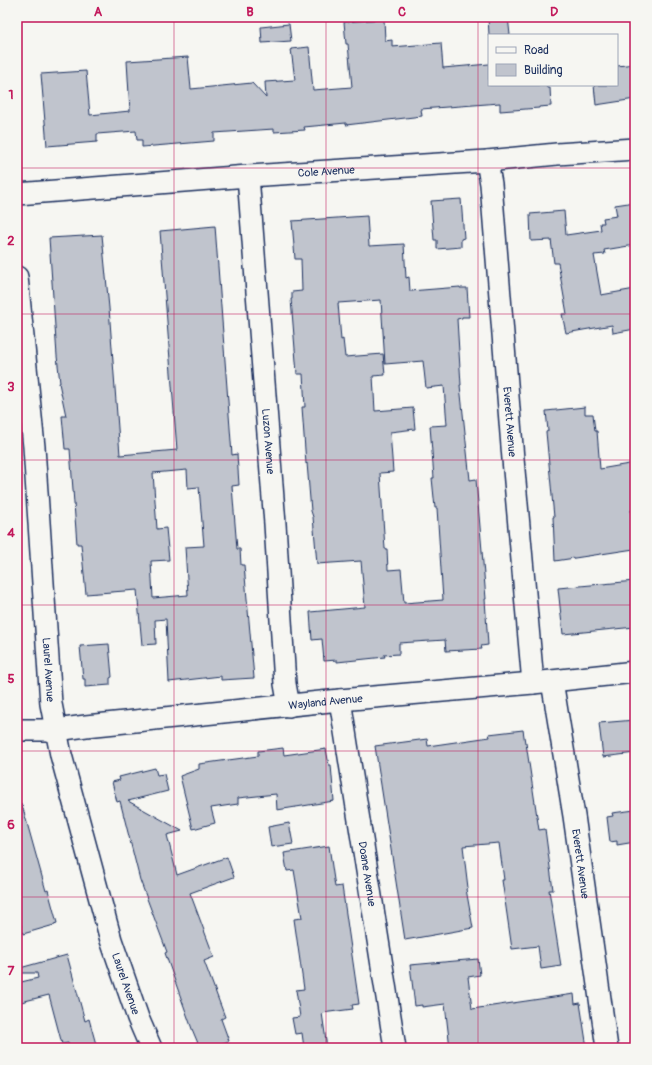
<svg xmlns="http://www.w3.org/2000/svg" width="652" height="1065" viewBox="0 0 652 1065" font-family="Pangolin,sans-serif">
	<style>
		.building { fill: #c0c4cd; stroke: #1b2f5e; fill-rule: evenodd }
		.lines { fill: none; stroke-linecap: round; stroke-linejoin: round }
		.minor-casing { stroke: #1b2f5e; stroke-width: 24 }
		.minor { stroke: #f6f6f2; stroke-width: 21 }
		.grid { fill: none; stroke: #c2185b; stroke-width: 1; stroke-opacity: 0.55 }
		.labels { text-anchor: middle; stroke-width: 3.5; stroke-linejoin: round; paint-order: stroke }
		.street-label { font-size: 11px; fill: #1b2f5e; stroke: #f6f6f2 }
		.neatline { fill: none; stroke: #c2185b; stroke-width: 1.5 }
		.grid-label { font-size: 13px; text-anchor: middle; font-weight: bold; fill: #c2185b }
	</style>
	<rect width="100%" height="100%" fill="#f6f6f2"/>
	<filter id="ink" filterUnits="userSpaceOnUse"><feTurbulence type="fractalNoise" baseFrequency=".025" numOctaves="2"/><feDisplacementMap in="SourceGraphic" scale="8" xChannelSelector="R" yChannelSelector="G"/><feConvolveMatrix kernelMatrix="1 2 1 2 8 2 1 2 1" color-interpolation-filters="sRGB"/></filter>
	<g filter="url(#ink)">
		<path class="building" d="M488,17h20l2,18h-21z
			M384,19l1,22 7,-1v7l49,-4 2,25 46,-4v21h57l1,3h3l1,18 -12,1v1l-39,3v-8l-79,6 1,7 -76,9v-2l-42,4 1,3 -31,2v-3l-60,4v8l-72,6v-7h-5l-1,-9 -39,3v8l-50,4 -6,-72 45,-3 4,44 40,-4 -3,-50 61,-4 3,32 61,-6 14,15 -1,-16 30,-2 -4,-31 18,-2 4,43 39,-3 -4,-43h-2l-2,-22z
			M289,24l2,17 -29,2 -1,-16z
			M635,64v35l-39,6 -2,-20h23v-19z
			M461,199l3,39 -3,1v8l-24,2v-9h-3l-3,-39z
			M635,202v43l-31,5 1,4 -11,1 7,40 34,-6v40l-22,4 -1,-8 -46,8 -4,-19h5l-9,-51h-4l-3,-23 -20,1 -1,-27 34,-3 2,24 35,-5 -1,-7h4l-1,-5 14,-2 -2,-11z
			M367,216l2,30 35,-2 2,34 3,-1 1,14 50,-4v1h7l2,29h-7v1l-5,1 4,66h-1l10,95 6,-1 10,120h-1l3,46 -7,1 1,3 -36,2 -1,-11 -46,3v11l-15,1 1,2 -48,5v-2l-13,1 -2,-22 -10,1 -2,-28 55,-5 -4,-46 -44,3 -4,-47 -2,-6 -4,-48 -1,1 -4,-57h3l-2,-33h-6l-6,-75h1v-7l10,-1 -1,-32h-6l-3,-38zM381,300l4,64 38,-3 3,27 18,-2 3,39 -17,1 4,52h-2l3,30h2l6,92 -39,3 -3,-34 -13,1 -1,-21h-2l-5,-76 13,-1 -3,-40 25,-3 -2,-21 -38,3 -2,-35 12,-1 -2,-21 -38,3 -2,-18 -2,1 -3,-37z
			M215,226l17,229 5,-1 2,31 -7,1 5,63h3l1,16h3l10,113 -33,2v-4l-52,6 -3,-63 -11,1 1,24 -14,1 -5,-55 -51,4 -5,-50h-4l-7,-95h-5l-3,-33h4l-7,-33h1l-3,-27 -8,-118 53,-3 7,73 11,147 57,-5 -17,-219zM187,470l1,18 11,-1 5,59 -19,1 3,48 -35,3 -2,-37 18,-1 -3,-32 -9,1 -4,-56z
			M585,407v7h8l2,17h2l3,38 35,-6v47h-4l3,39 -79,12 -2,-44h1l-8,-85 2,-1 -2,-20z
			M635,581v46l-72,7 -5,-46z
			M109,644l3,33 -2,1v7l-25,2v-8h-2l-3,-33z
			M635,720v33l-32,4 -4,-34z
			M523,730l2,13h1l13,87 6,-1 8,61h-4l12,76 -20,3 -3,-23 -26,3 -10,-69h2l-5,-37 -36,3 5,42 -2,1 7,39 -68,12 -30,-194 52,-7 1,7 62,-9 -1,-3z
			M283,748l1,7 42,-6 3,16h2l3,36 -57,9 -1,-16 -38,4v6l-27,4 4,15 -22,6 -13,-53 19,-7v-5l59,-8v-5z
			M155,768l2,7 7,-1 4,17 -40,10 54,30 -15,4 10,40 50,-18 7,20 -44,16 24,64 -10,4 21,56 -4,2 8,22 -20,7h-9l-8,-19 -27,-76 2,-1 -27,-72 -20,-79 -3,1 -5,-20 8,-2 -1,-3z
			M17,805h5l24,86 2,-1 9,33 -3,1v1l-31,9 -6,-23z
			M635,810v32l-18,3v-4l-7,1 -3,-25 6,-1 -1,-3z
			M289,823l4,21 -22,3 -3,-20z
			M329,846l6,41 7,-1 17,118 -7,1 1,4 -31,4 5,35h-23l-2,-15 -7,1 -3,-16 8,-1 -4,-27 8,-1 -10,-70 8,-1 -8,-48 -7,1 -3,-18z
			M67,955l18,66 4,-2 8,29h-27l-2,-5 -6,1 -13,-49 -32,8v-20l21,-5 -1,-5h-16l-1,-5z
			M478,959l2,16 -12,2 4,32 102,-15 1,10 5,-1 7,45h-137l-5,-44 -23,3v-2l-7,1 -5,-41z"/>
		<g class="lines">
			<defs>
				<g id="minor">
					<path id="s1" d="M487,161l4,23 22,275 20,224"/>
					<path id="s2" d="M248,176l27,348 10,160 4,22"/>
					<path id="s3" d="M17,194l231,-18 239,-15 70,-7 78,-5"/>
					<path id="s4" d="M17,277l17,170 17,257 10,51 50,185 27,78 13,30"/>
					<path id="s5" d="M552,681l22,135 33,232"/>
					<path id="s6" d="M340,700l55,348"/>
					<path id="s7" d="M17,730h39l30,-4 254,-26 193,-17 102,-11"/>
				</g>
			</defs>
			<use href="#minor" class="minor-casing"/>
			<use href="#minor" class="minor"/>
		</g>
	</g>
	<path class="grid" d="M174,17v1031M326,17v1031M478,17v1031M17,168h618M17,314h618M17,460h618M17,605h618M17,751h618M17,897h618"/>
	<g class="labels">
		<g class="street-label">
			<text dy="4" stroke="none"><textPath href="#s3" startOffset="310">Cole Avenue</textPath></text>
			<text dy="4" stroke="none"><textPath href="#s1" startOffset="262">Everett Avenue</textPath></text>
			<text dy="4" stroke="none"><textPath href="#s2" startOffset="266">Luzon Avenue</textPath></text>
			<text dy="4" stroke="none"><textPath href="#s4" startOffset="394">Laurel Avenue</textPath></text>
			<text dy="4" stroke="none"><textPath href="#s7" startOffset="310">Wayland Avenue</textPath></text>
			<text dy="4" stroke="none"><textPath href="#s5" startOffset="185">Everett Avenue</textPath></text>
			<text dy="4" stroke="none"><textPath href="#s6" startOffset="176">Doane Avenue</textPath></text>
			<text dy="4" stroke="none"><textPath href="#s4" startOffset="718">Laurel Avenue</textPath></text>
		</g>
	</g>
	<rect width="652" height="1065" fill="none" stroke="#f6f6f2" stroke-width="44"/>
	<rect x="488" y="34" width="130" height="52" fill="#f6f6f2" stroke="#9ea6b7"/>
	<rect x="496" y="47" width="20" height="6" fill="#f6f6f2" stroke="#9ea6b7"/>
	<text x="524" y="54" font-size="12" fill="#1b2f5e">Road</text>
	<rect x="496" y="64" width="20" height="12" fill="#c0c4cd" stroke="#9ea6b7"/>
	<text x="524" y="74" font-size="12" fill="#1b2f5e">Building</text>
	<rect x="22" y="22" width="608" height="1021" class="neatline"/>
	<g class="grid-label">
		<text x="98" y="16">A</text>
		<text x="250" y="16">B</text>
		<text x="402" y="16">C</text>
		<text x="554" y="16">D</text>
		<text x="11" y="99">1</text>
		<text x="11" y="245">2</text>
		<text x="11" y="391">3</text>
		<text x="11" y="537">4</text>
		<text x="11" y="683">5</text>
		<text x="11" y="829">6</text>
		<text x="11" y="975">7</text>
	</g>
</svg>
